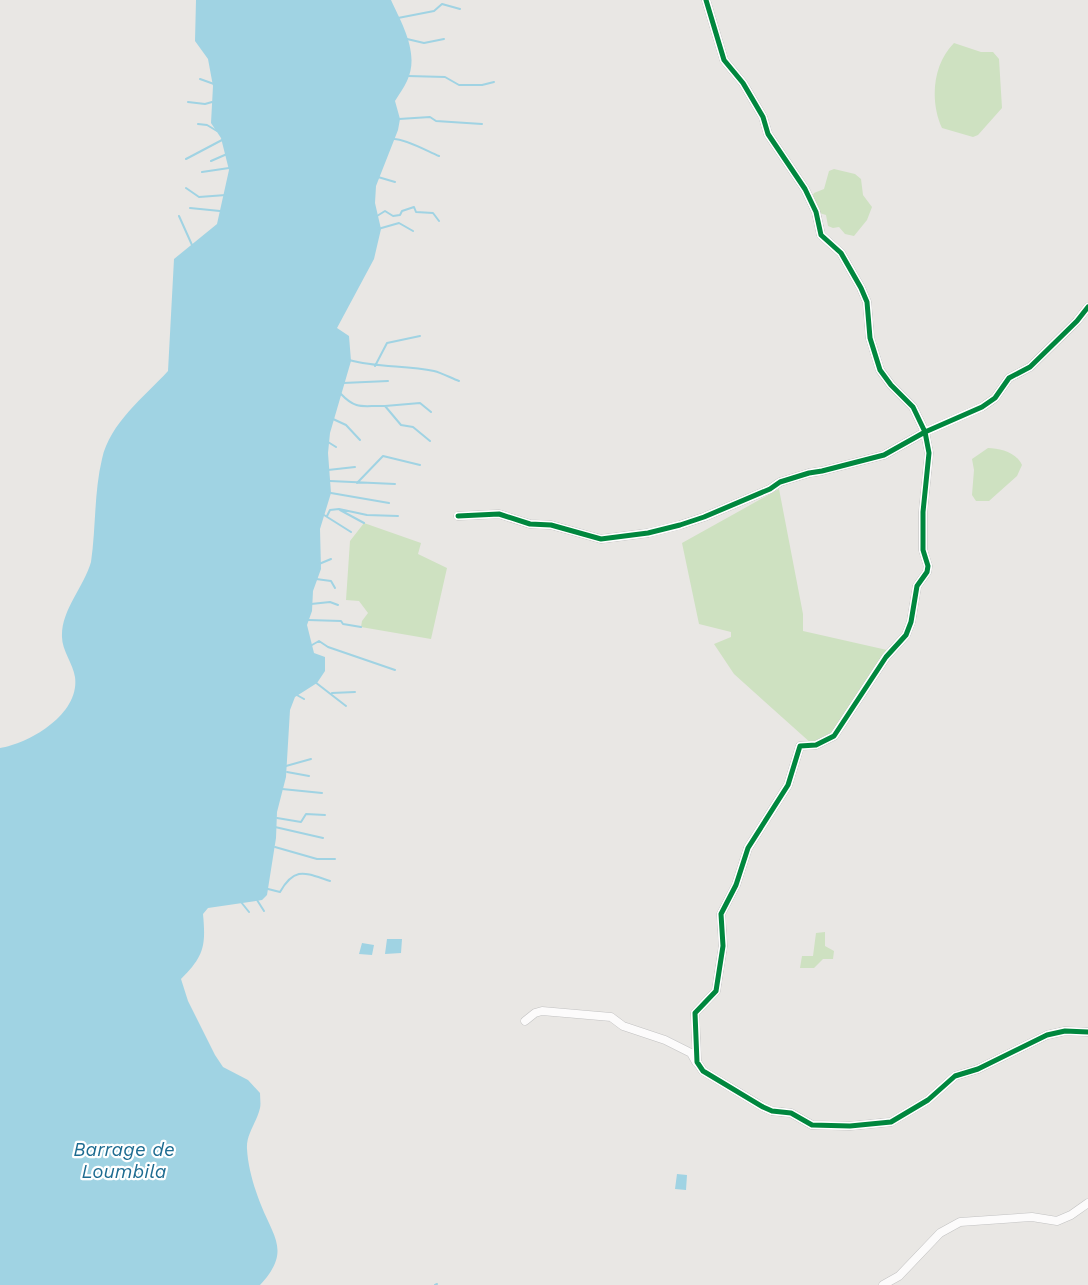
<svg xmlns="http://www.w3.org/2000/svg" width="1088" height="1285" viewBox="0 0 1088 1285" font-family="'Work Sans',sans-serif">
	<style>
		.green { fill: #cee1c1 }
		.water { fill: #a0d3e3 }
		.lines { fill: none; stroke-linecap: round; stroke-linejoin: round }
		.stream { stroke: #a0d3e3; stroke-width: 2 }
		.minor-casing { stroke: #c2c2c2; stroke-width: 9 }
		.minor { stroke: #fcfbfb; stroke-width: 8 }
		.cycleway-casing { stroke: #fff; stroke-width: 8 }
		.cycleway { stroke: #00873e; stroke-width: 5 }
		.labels { text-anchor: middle; stroke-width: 4.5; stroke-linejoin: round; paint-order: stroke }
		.water-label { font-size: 19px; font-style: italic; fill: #1d6b90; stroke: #fff }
	</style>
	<rect width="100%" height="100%" fill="#e9e7e4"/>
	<path class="green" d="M954,43l27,9h12l6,7 3,49 -24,27 -5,2 -31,-9c-12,-26 -10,-63 12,-85z
		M834,169l21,5 6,5 2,16 9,12 -5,13 -13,16 -9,-2 -6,-7 -6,1 -5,-2 -2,-11 -10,-3 -5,-13 3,-6 10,-4 5,-18z
		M988,448c12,0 29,5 34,17l-5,11 -28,25h-13l-4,-6 2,-25 -2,-11z
		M779,489l24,125v17l84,19 -54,83 -21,11 -78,-70 -20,-30 17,-7v-5l-32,-8 -17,-81z
		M364,523l57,20 -3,11 29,14 -16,71 -70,-12 1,-6 6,-8 -9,-12 -13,-1 4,-59z
		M825,932v14l9,5 -1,8h-10l-9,9h-14l2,-12h11l3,-23z"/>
	<path class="water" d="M196,0h195c11,24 29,54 16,81 -3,7 -8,13 -12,20l5,18 -2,11 -22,56 -1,17 6,26 -7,30 -37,69 12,8 2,25 -21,72 -2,20 3,40 -11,36 1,40 -8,22 -1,20 -5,14 7,28 11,4v14l-8,12 -22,14 -5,13 -4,67 -9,35 -1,26 -9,57 -5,5 -54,8 -5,6c3,32 1,42 -22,65l7,22 27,54 8,12 25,13 12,13c0,5 1,11 0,15 -3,14 -14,26 -13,41 1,18 7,39 14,56 13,33 30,47 -1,80h-260v-537c30,-5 80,-34 75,-71 -2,-13 -13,-27 -13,-40 -1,-27 22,-50 29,-75 5,-34 3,-70 11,-103 8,-36 42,-62 66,-88l6,-112 43,-35 12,-54 -8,-32 -10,-15 2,-37 -5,-27 -13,-18z
		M387,939h15l-1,14 -16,1z
		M362,943l12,2 -2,10 -13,-1z
		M677,1174l10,1 -1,15 -11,-1z"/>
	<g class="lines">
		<path class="stream" d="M398,18l36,-7 8,-7 18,5
			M407,39l17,4 20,-4
			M408,76l37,1 14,8h23l12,-3
			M200,79l14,5
			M188,102l17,2 7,-2
			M399,119l31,-2 6,4 46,3
			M198,124l9,1 10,6
			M393,139c11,-1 34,12 46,17
			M186,159l36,-19
			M211,161l16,-7
			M202,172l27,-4
			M378,177l17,5
			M186,188l13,9 27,-2
			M190,208l30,3
			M179,216l13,29
			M377,216l8,-5 8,5 7,-1 2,-4 12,-4 2,5 17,1 6,8
			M378,229l21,-6 14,8
			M349,360c28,8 57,5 85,11 8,2 17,7 25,10
			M375,366l12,-23 33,-7
			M343,383l45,-2
			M341,394c16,17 23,11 44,12l16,19 12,2 17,14
			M385,406l35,-3 11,9
			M333,419l13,6 14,15
			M328,442l8,5
			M328,470l27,-3
			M330,481l65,3
			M357,483l26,-27 37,9
			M331,493l58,10
			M340,510l24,13
			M324,515l27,17
			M327,516l3,-6 9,-1 28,6 31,1
			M319,564l12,-5
			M316,579l15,2 4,7
			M311,604l19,-2 8,3
			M308,620l33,1 2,3 18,3
			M312,645l7,-4 9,6 67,23
			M315,682l31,24
			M332,693l23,-1
			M295,694l9,5
			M286,766l25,-7
			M287,772l22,4
			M282,789l40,4
			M277,818l24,4 5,-8 19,1
			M275,827l48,11
			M275,847l42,12h18
			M268,889l12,3c15,-26 25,-19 50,-11
			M257,900l7,11
			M241,902l8,10
			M435,1285l2,-1"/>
		<defs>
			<path id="minor" d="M706,0l18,60 19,23 20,34 5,17 37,55 11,23 5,23 20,18 20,35 6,14 3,36 10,32 11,15 22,22 12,25 4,21 -6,59v38l5,16 -1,6 -10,14 -6,36 -5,13 -20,22 -52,79 -18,9 -16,1 -12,39 -40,63 -12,37 -15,29 2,32 -7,45 -21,22 2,49 6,9 60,36 9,4 19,2 21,12 38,1 41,-4 37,-22 27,-24 23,-7 69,-34 18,-4 23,1
				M458,516l41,-2 31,10 21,1 50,14 47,-6 32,-8 24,-8 66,-28 10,-7 29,-9 13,-2 62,-16 41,-23 57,-25 13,-9 14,-20 21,-11 47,-46 11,-14
				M525,1021l10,-8 7,-2 69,6 12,9 42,14 26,13 5,9
				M883,1285l16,-9 41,-43 20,-11 72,-5 25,4 14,-6 17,-12"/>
		</defs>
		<use href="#minor" class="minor-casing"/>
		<use href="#minor" class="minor"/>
		<defs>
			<path id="cycleway" d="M706,0l18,60 19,23 20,34 5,17 37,55 11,23 5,23 20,18 20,35 6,14 3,36 10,32 11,15 22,22 12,25 4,21 -6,59v38l5,16 -1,6 -10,14 -6,36 -5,13 -20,22 -52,79 -18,9 -16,1 -12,39 -40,63 -12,37 -15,29 2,32 -7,45 -21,22 2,49 6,9 60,36 9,4 19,2 21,12 38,1 41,-4 37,-22 27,-24 23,-7 69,-34 18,-4 23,1
				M458,516l41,-2 31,10 21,1 50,14 47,-6 32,-8 24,-8 66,-28 10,-7 29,-9 13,-2 62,-16 41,-23 57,-25 13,-9 14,-20 21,-11 47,-46 11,-14"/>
		</defs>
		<use href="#cycleway" class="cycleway-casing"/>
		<use href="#cycleway" class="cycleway"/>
	</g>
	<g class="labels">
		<g class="water-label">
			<text x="124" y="1156">Barrage de<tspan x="124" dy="22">Loumbila</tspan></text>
		</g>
	</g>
</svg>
